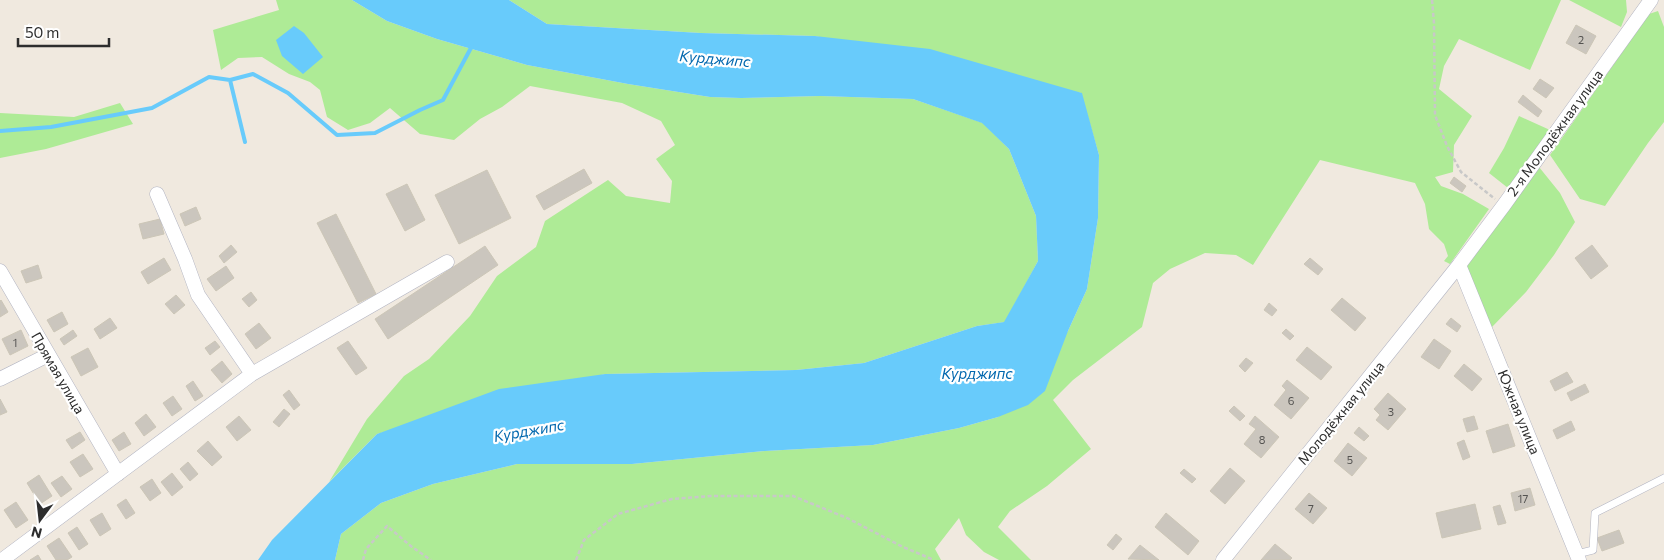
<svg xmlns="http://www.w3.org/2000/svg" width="1664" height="560" viewBox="0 0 1664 560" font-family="Commissioner,sans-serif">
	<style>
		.green { fill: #aeeb96 }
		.water { fill: #68cbfb }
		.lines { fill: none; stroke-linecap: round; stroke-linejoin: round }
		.stream { stroke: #68cbfb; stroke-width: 4 }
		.building { fill: #cbc6be; stroke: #ccc6b7 }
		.lane-casing { stroke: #b2b4c2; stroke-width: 8 }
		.street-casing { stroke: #b2b4c2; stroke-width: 15 }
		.path { stroke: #c8c8c8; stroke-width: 2.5; stroke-dasharray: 4 2.5; stroke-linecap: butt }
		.lane { stroke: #fff; stroke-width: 7 }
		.street { stroke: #fff; stroke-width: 14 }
		.labels { text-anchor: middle; stroke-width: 4.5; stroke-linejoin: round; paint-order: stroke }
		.number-label { font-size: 11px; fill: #545351 }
		.street-label { font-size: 14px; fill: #2d2d2d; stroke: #fff }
		.water-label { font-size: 15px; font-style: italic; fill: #0067ae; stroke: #fff }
	</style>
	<rect width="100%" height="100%" fill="#f0e9df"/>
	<path class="green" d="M276,0h76l35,21 50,18 90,26 101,19 82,13 31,1 79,-2 93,3 70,24 26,26 27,67 2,45 -33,61 -28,4 -113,37 -68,7 -191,4 -228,60 -48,48 38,-63 37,-43 25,-17 41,-43 27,-40 39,-29 9,-26 63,-41 18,16 44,7 2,-22 -16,-22 19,-14 -14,-24 -39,-18 -92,-17 -28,21 -22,12 -26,21 -34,-6 -30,-26 -20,15 -22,7 -21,-13 -7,-27 -10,-8 -21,-8 -27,-17 -24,1 -17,12 -8,-40 66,-20z
		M509,0h1052l-31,70 -71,-31 -15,27 -5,23 33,27 -18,29 -1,27 -18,5 6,9 22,8 26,15 -39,55 -6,-3 4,-5 -4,-12 -15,-15 -4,-25 -10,-21 -95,-23 -67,105 -17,-10 -31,-2 -35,16 -17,14 -11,44 -69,53 -20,20 38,49 -44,37 -37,25 -12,16 33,33h-32l-15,-8 -18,-17 -7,-17 -24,31 6,11h-606l6,-26 40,-31 52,-19 84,-20h115l133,-13 108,-6 86,-17 39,-11 70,-86 19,-42 11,-71 1,-63 -18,-62 -266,-57 -114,-3 -154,-9z
		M1569,0h57l1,12 -6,15z
		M1658,11l6,16v95l-16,21 -43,63 -25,-7 -30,-44 99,-141z
		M120,103l13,21 -87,25 -46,9v-45l74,4z
		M1519,116l31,14 -42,58 -19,-15 15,-25z
		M1539,167l21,26 15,29 -21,33 -28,37 -34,35 -27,-61z"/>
	<path class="water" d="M352,0h157l38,24 154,9 114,3 115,13 152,44 17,62 -1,63 -11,71 -19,42 -23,60 -17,14 -30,12 -39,11 -86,17 -108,6 -133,13h-115l-84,20 -52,19 -40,31 -6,26h-77l14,-20 105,-106 122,-45 106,-15 191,-4 68,-7 113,-37 27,-4 34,-61 -2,-45 -27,-67 -27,-26 -69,-24 -93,-3 -79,2 -31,-1 -82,-13 -101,-19 -90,-26 -50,-18z
		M294,26l10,7 19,24 -20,17 -21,-18 -6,-16z"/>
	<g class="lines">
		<path class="stream" d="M230,80l23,-6 35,19 49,42 38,-2 45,-23 23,-10 29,-54
			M0,131l51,-4 101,-19 57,-31 21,3 15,62"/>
	</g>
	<path class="building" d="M1576,25l20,11 -10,18 -20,-11z
		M1540,79l14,9 -8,10 -13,-9z
		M1523,95l19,16 -4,6 -20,-15z
		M584,169l8,14 -48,27 -8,-14z
		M487,170l24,48 -52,26 -24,-49z
		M1454,177l12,9 -4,6 -12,-9z
		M407,184l18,36 -20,11 -19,-37z
		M196,207l5,12 -16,7 -5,-12z
		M336,214l40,80 -18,9 -41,-80z
		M160,219l4,15 -21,5 -4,-15z
		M231,245l6,7 -13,11 -5,-7z
		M1592,245l16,21 -17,13 -16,-21z
		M485,246l13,19 -110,74 -13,-20z
		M164,258l7,12 -23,14 -7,-12z
		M1310,258l13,11 -5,6 -14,-11z
		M38,265l4,13 -16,5 -5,-12z
		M226,266l8,12 -18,13 -9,-12z
		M251,292l6,8 -8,7 -7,-8z
		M176,295l9,10 -11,9 -9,-10z
		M1342,298l24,20 -11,13 -24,-21z
		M1,300l7,12 -8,5v-16z
		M1269,303l8,7 -5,6 -8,-6z
		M62,312l6,12 -14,8 -7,-12z
		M110,318l7,10 -17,11 -6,-10z
		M1451,318l10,8 -4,6 -11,-8z
		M259,323l12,15 -15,11 -11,-15z
		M1286,329l8,7 -4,4 -8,-7z
		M21,330l7,16 -18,9 -8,-16z
		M73,330l4,6 -13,9 -4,-6z
		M1434,339l17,12 -12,18 -18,-12z
		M215,341l5,6 -10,8 -5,-7z
		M348,341l19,27 -11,7 -19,-27z
		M1307,347l25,20 -11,13 -25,-20z
		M88,348l10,19 -17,9 -10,-19z
		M1246,358l7,5 -8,9 -6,-6z
		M222,361l10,13 -10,9 -11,-13z
		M1464,364l18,15 -10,12 -18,-15z
		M1567,372l6,10 -18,9 -5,-10z
		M1287,380l22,18 -18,21 -17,-14 12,-15 -4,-4z
		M193,381l10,15 -8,5 -9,-15z
		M1585,384l4,8 -18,9 -4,-8z
		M289,390l11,15 -6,5 -11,-15z
		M1388,393l18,16 -18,21 -12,-10 4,-5 -6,-6z
		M173,396l9,13 -10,7 -9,-13z
		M0,399l7,13 -7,3z
		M1234,406l11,10 -5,5 -11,-10z
		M284,409l6,5 -11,13 -6,-5z
		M146,414l10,13 -12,9 -9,-13z
		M239,416l12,14 -14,11 -11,-14z
		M1255,416l24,21 -18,21 -17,-14 12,-15 -7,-5z
		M1474,416l4,13 -11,3 -4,-13z
		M1571,421l4,9 -18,9 -4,-9z
		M1508,424l7,22 -22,7 -7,-22z
		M1359,427l10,9 -5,5 -10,-8z
		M80,432l5,8 -13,9 -6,-9z
		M124,432l7,12 -12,7 -7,-11z
		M1464,440l6,17 -7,3 -6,-17z
		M208,441l14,16 -10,9 -15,-15z
		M1348,443l19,15 -15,18 -18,-15z
		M83,454l10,15 -13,8 -10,-15z
		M188,462l10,12 -8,7 -10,-12z
		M1230,468l15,13 -20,23 -15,-13z
		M1184,469l12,10 -4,4 -12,-10z
		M172,473l11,14 -11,9 -11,-14z
		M39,475l13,21 -12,8 -13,-21z
		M62,476l10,13 -11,8 -10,-14z
		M152,479l9,14 -11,8 -10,-14z
		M1530,488l5,17 -20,6 -4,-18z
		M1309,493l18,15 -14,16 -18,-15z
		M126,499l9,14 -9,6 -9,-14z
		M16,502l12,18 -12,8 -12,-18z
		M1475,504l6,25 -39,9 -6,-25z
		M1500,505l6,18 -8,2 -5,-18z
		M102,513l9,16 -11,7 -10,-16z
		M1166,513l33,28 -11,14 -33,-28z
		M77,527l11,17 -9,6 -11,-17z
		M1619,530l5,13 -22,8 -5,-13z
		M1116,534l6,5 -9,11 -6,-5z
		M59,538l13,19 -5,3h-11l-9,-14z
		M1275,544l17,14 -2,2h-29z
		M1140,545l19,15 -31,-1z
		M38,555l3,5h-11z"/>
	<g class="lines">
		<defs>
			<path id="lane" d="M1577,554l16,-4 2,-37 69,-35"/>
			<path id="street" d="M157,194l28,65 13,36 54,79
				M1459,265l120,295
				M0,271l118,203
				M0,379l48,-24
				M2,560l250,-186 195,-112
				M1223,560l236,-295 45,-60 147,-205"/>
		</defs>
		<use href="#lane" class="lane-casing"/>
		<use href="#street" class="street-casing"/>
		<path class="path" d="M1432,0l2,23 1,92 12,31 14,26 34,27
			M363,560l3,-11 21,-23 25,21 19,13
			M576,560l8,-20 34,-26 54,-15 40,-3h81l54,22 56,29 31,13"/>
		<use href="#lane" class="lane"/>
		<use href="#street" class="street"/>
	</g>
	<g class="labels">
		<g class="number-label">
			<text x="1581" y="44">2</text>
			<text x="15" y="347">1</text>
			<text x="1291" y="405">6</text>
			<text x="1391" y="416">3</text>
			<text x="1262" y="444">8</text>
			<text x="1350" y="464">5</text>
			<text x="1523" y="503">17</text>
			<text x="1311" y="513">7</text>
		</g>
		<g class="street-label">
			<text transform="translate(1555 133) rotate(-54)" y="5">2-я Молодёжная улица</text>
			<text transform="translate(58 373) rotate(60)" y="5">Прямая улица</text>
			<text transform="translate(1519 412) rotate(68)" y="5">Южная улица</text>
			<text transform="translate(1341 413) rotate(-51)" y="5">Молодёжная улица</text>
		</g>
		<g class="water-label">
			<text transform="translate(715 59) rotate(5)" y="5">Курджипс</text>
			<text x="977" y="379">Курджипс</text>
			<text transform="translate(529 431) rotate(-10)" y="5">Курджипс</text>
		</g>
	</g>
	<g transform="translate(40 520) rotate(195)" stroke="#ffffff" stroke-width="4" paint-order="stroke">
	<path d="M0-4L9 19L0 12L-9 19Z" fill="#2d2d2d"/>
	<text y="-8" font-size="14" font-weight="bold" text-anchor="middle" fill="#2d2d2d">N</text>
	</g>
	<path d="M18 38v8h91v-8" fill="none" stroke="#2d2d2d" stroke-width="2.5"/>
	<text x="25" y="38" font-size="15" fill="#2d2d2d" stroke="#ffffff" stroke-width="4" paint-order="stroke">50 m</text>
</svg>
